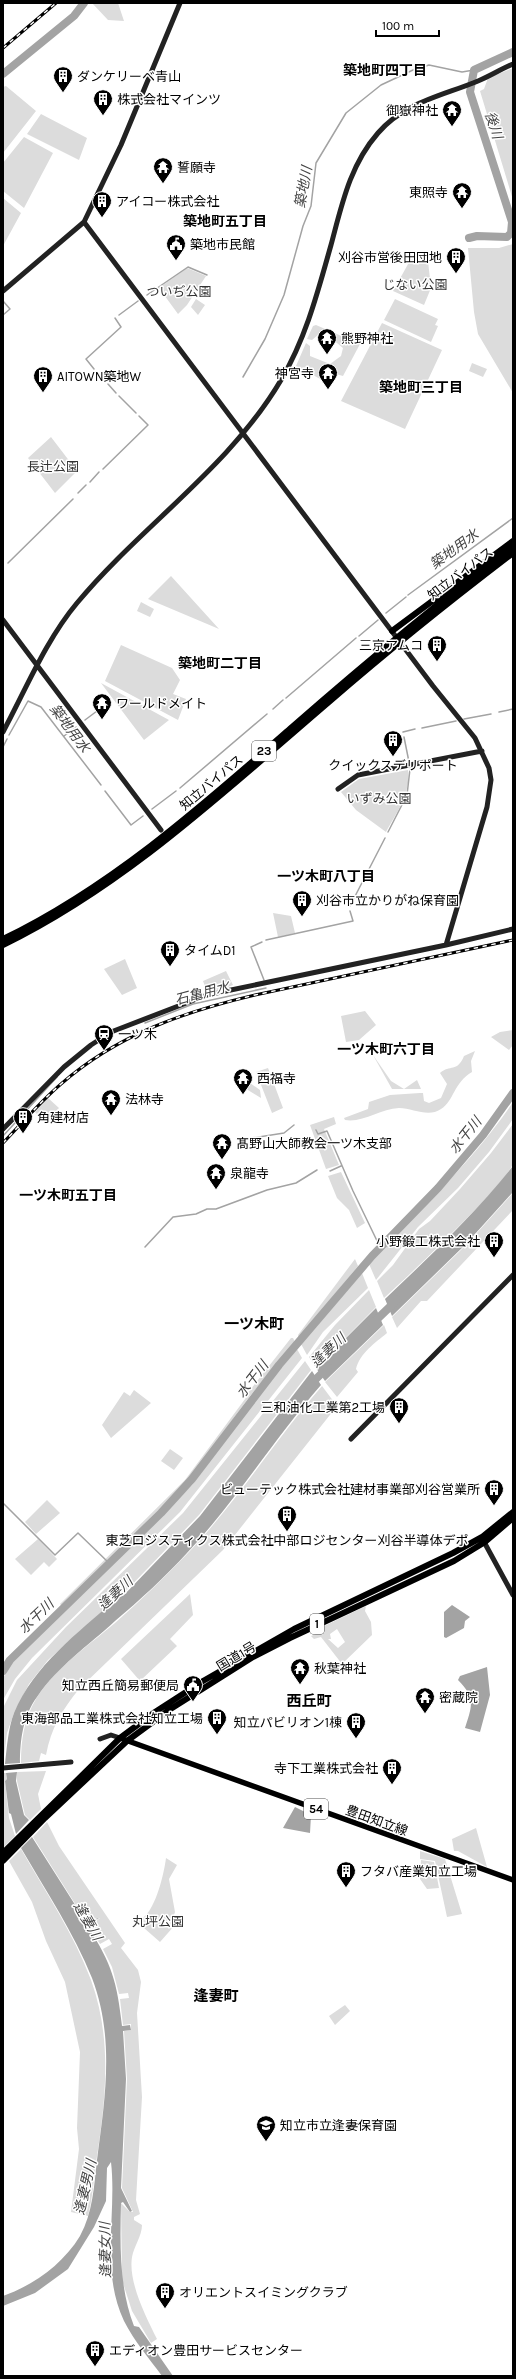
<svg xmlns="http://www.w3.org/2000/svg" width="516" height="2379" viewBox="0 0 516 2379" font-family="Karla,'Noto Sans JP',sans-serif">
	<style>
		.green { fill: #dcdcdc; fill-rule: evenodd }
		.water { fill: #a3a3a3 }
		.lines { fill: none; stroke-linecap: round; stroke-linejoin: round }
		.stream { stroke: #a3a3a3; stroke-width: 1.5 }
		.river { stroke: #a3a3a3; stroke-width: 8 }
		.secondary { stroke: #222; stroke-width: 5 }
		.primary { stroke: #000; stroke-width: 5.5 }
		.highway { stroke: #000; stroke-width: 6 }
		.rail-casing { stroke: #000; stroke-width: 3 }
		.rail { stroke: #fff; stroke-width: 1.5; stroke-dasharray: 4.5; stroke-linecap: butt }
		.labels { text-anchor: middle; stroke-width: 3; stroke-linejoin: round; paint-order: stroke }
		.shield { fill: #fff; stroke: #4c4c4c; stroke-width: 1 }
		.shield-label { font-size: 12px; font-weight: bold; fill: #000 }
		.poi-label { font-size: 13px; fill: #000; stroke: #fff; text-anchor: start }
		.park-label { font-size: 13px; fill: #333; stroke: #fff }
		.street-label { font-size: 13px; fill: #000; stroke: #fff }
		.neighbourhood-label { font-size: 14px; font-weight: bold; fill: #000; stroke: #fff }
		.water-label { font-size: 14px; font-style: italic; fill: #444; stroke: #fff }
		.quarter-label { font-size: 15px; font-weight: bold; fill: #000; stroke: #fff }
	</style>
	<rect width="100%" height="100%" fill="#fff"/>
	<path class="green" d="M92,3h26l6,18 -16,-1z
		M513,68v132l-33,-109 4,-2 4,-11z
		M6,86l30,25 -33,42v-66z
		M41,114l46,24 -8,22 -52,-26z
		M24,137l29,16 -29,55 -21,-17v-28z
		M3,198l18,15 -18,33z
		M513,244v149l-35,-59 -4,-22 -6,-64h31z
		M427,252l4,36 -7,17 -31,-14 19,-34z
		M187,268l19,8 -19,29 -9,9 -19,-26z
		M196,299l9,6 -7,10 -7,-8z
		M395,299l43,20 -3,6 3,1 -7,16 -47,-22z
		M382,323l60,27 -37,79 -64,-28z
		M316,325l44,19 -17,32 -14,-4 -5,9 -28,-15 10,-23 4,3v10l20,8 11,-8 2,-8 -12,-10 -12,-4 -7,6 -5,-1 6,-13z
		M472,363l15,6 -4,8 -14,-6z
		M51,437l26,34 -22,22 -27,-35z
		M171,576l48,53 -71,-30z
		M141,602l13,7 -4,8 -13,-6z
		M121,645l51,23 8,12 -7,14 13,5 -8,21 -73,-39z
		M101,683l68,37 -25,20z
		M408,770c3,23 -11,42 -22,62l-30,-22 -15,-18 18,-13z
		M273,913l18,3 4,17 -17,4z
		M125,959l12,29 -15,7 -18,-26z
		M226,971l7,14 -25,9 -5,-13z
		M365,1011l11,14 -17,15 -13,2 -5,-26z
		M513,1030v15l-4,5 -18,-13 9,-5z
		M475,1051l-4,10 1,11c-18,10 -18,29 -31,37 -13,9 -28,-1 -42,-1 -19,1 -36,15 -54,12l-1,-2 24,-9 1,-7 21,-7 30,-2h3l1,8 5,2 12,-5 6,-14 -7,-11c10,-9 17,0 24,-17z
		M373,1055l18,26 13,8 13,-9 4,9h-29z
		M268,1068l15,40 -11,5 -16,-41z
		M247,1081l13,9 1,8 -18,-11z
		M48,1098l11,10 -14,14 -10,-10z
		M513,1102v17l-24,33 -31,36 -40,39 -42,53 -7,-16c49,-53 103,-101 144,-162z
		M334,1117l2,7 -12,5 15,36 -13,4 -16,-44z
		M513,1124c0,12 3,28 0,39 -4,19 -109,117 -129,135l-7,-17 16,-16 26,-36 11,-8 30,-32 31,-36z
		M341,1172l24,51 -8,5 -8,-18 -12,-12 -9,-22z
		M513,1193v17l-86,91h-6l-24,27 -5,-11 74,-72z
		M355,1259l3,7 -59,72 -1,-3z
		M362,1273l6,15 -45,44 -16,23 -6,-11z
		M369,1290l7,17 -60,61 -7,-11 26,-32z
		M384,1325l3,8c-12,10 -27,20 -31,36l2,3 -21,25 -12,-15z
		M291,1338h2l2,4 -45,54 -63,85 -24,27 -101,98 -2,-2 125,-124 63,-85 -1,-1z
		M297,1349l5,9 -122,154 -148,146 -17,21 -12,21v-22l9,-16 180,-177 80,-106z
		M305,1361l6,9 -112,145 -76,79 -11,2 3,4 -67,60 -19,24 -15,29 -7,20 -4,31v-56l14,-28 49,-53 117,-114z
		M322,1386l15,20 -114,144 -144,139c-17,21 -28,39 -33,66l-5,-2 -2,8 -18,2c0,-23 3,-44 15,-64 19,-31 52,-53 79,-76 25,-22 49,-45 72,-69 50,-52 88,-114 135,-168z
		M134,1390l17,13 -40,35 -9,-13 22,-33 6,4z
		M170,1449l13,9 -9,12 -13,-9z
		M47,1500l13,13 -24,21 -11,-12z
		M38,1539l19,20 -8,8 -5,-5 -13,13 -16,-16z
		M190,1594l3,21 -23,24 7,7 -37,35 -19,-22z
		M366,1606l-1,5 6,11 1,13 -30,29 -21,-27 -7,2 -3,-3 10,-4 -1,-4zM337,1629l8,13 -7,6 -10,-9h3l-1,-5z
		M46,1771l-8,23 3,15 -11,11 -5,-5 -8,-34v-9z
		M3,1773h3l1,6 -2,2 4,37 6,18 -11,11z
		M47,1822l12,24 66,97 -4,5 17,22 3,12 -4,31 5,84 -6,103 4,14 -6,3v3l8,5c0,11 -8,21 -10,32 -4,25 14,60 25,82l-6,4 -19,-32 -10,-31 -1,-77 9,9h3l-11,-24 5,-109 -3,-48 7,-1v-6l-8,1 -3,-26 9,-1 -1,-5 -9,1 -7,-27 -9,-18 9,-5 -3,-5 -9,5 -11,-17 11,-9 -14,3 -53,-84z
		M476,1828l11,39 -29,-16h-4l-2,-12z
		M21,1849c24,42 53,85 70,131 21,58 15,117 6,176 -3,21 -4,40 -9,60l-17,-4 8,-63 -2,-21 3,-76 -15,-70 -19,-41 -14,-39 -23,-41z
		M420,1851l25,8 17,55 -15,3 -12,-56 -15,-2z
		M166,1858l11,7 -8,14 6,33 -2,6 2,7 -15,17 -24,-21c2,-2 5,-1 8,-4 12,-10 20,-43 22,-59z
		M421,1860l13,2 5,26 -12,1 -7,-10z
		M345,2005l5,6 -15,14 -6,-9z"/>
	<path class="water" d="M513,1166v26l-47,52 -74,72 -7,-17c44,-42 90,-85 128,-133z
		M376,1308l7,17 -58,56 -9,-13z
		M312,1371l9,14c-47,54 -85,116 -134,168 -22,24 -47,47 -72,68 -27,25 -57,45 -78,76 -14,19 -17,43 -17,66l-15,1c2,-17 3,-35 9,-51 20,-48 64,-80 101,-113l-2,-3 11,-2 76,-79z
		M452,1605l18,12 -5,4 -1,7 -18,10 -2,-1v-25z
		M487,1667l3,28 -10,37 -15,-4c7,-22 11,-30 -7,-48l2,-4z
		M17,1772l-1,9 8,34 5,5 -13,14 -5,-20 -2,-1 -4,-32 2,-2 -1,-6z
		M295,1807l16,8 -1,18 -27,-5z
		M32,1837l54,85 13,-4 -11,9c24,37 29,55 34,99l8,-1 1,5 -8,1 3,48 -5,109 11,23 -2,1 -7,-10 -2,1c-1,42 -2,84 13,123l5,1 34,49h-11c-13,-18 -28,-35 -38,-55 -24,-51 -7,-106 -13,-159l-4,6 -1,33 -12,26 -26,42 -33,24 -32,13v-10c31,-11 60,-32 77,-60 13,-24 14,-50 17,-76 8,-61 18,-122 -5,-182 -18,-45 -46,-87 -71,-130z"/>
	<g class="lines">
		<path class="stream" d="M147,295l41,-28 19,8
			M3,301l7,8 -7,6
			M119,315l19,-14
			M94,369l-8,-10 35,-32 -6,-9
			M97,372l8,9
			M243,377l22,-38 19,-44 19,-69 8,-20 5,-43 30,-50 35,-28 32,-15 16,-5 33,7 12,-2
			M108,384l8,9
			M119,396l17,17
			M103,469l45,-44 -9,-9
			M90,482l9,-10
			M78,493l8,-8
			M8,563l65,-64
			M408,595l105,-77
			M386,613l20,-16
			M359,636l19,-16
			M286,698l70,-60
			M273,709l10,-9
			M499,712l14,-3
			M464,719l27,-5
			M85,720l24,-18
			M422,728l34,-7
			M403,732l12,-3
			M9,735l19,-34 13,6 60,78
			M64,736l12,-9
			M404,737l5,25
			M3,747l4,-8
			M180,788l87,-74
			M105,791l26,34 12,-9
			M152,809l24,-18
			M388,832l19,-37 3,-26
			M350,906l35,-68
			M266,940l87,-19 -3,-10
			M262,942l-11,5 13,33
			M145,1023l48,-19 73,-16
			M316,1130l2,4 9,-3 26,60 27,56
			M3,1136l54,-59
			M239,1140l45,-7 10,-8
			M330,1171l11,-5
			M145,1247l28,-30 23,-3 11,-5h9l51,-19 29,-7 21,-13
			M3,1503l52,52 23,-22 31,30"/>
		<path class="river" d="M3,74l71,-58 10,-13
			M469,238l8,-2 30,1 4,-4 1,-11 -42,-130 4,-22 39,-18
			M372,1324l25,-24
			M309,1386l19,-19
			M3,1671l7,-11 151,-147 31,-34 87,-114 93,-109 66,-68 45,-53 30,-42"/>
		<path class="secondary" d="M3,291l81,-69 37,-77 59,-142
			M3,620l158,210
			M3,732c23,-43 43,-92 74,-129 64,-77 153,-136 204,-223 25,-42 37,-89 50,-135 11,-41 19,-80 47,-112 27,-31 64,-37 100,-52 12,-5 23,-12 35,-17
			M338,789l20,-14 124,-24
			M446,945l67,-16
			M3,1129l61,-62 27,-22 20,-13 96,-37 239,-50 41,-138 4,-27 -2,-12 -14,-30 -42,-52 -349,-464
			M351,1439l162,-164
			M483,1540l30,55
			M100,1739l11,-4 9,3
			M3,1768l68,-6"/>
		<path class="primary" d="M120,1738l393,142"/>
		<path class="highway" d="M392,631l121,-90
			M3,939c108,-52 200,-134 289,-212 72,-63 145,-124 221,-181
			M3,945c123,-60 223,-155 326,-243 60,-52 121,-101 184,-149
			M3,1853l117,-115 35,-26 48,-31 91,-52 159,-76 29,-16 31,-25
			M3,1861l42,-43 82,-77 42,-31 84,-53 37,-19 164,-77 31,-19 28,-24"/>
		<defs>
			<path id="rail" d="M3,48l53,-45
				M3,1143c19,-20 37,-41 58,-59 56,-49 122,-72 194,-89l258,-55"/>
		</defs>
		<use href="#rail" class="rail-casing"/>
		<use href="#rail" class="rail"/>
	</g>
	<defs>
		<symbol id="building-pin" viewBox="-11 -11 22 30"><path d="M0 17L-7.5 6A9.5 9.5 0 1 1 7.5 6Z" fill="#000" stroke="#fff"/><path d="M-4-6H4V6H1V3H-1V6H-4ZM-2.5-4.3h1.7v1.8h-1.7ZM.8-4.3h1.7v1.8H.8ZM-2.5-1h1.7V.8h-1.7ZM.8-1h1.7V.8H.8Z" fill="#fff"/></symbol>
		<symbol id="temple-pin" viewBox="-11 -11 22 30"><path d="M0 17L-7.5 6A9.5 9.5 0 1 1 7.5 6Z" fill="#000" stroke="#fff"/><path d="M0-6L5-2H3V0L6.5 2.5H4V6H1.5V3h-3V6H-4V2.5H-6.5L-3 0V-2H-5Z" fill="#fff"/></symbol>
		<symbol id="civic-pin" viewBox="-11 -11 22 30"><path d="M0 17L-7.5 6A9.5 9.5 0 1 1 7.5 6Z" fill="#000" stroke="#fff"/><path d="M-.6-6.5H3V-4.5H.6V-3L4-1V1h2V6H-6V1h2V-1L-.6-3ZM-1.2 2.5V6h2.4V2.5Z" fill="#fff"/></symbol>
		<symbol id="station-pin" viewBox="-11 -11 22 30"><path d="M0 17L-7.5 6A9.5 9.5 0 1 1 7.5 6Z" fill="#000" stroke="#fff"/><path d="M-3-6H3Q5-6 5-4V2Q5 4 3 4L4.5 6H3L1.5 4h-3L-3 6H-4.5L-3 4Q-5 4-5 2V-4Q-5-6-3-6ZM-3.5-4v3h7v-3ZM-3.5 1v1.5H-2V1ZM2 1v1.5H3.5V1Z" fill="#fff"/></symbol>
		<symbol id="school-pin" viewBox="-11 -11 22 30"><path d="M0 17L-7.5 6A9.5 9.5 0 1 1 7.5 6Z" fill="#000" stroke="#fff"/><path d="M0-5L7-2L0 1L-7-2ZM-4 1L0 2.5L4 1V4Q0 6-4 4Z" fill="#fff"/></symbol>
	</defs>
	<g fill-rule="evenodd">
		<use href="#building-pin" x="52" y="65" width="22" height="30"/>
		<use href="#building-pin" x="92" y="88" width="22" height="30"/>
		<use href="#temple-pin" x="441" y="99" width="22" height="30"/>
		<use href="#temple-pin" x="152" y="156" width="22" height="30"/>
		<use href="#temple-pin" x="451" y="181" width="22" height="30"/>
		<use href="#building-pin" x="91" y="190" width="22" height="30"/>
		<use href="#civic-pin" x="165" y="233" width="22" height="30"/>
		<use href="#building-pin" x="445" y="246" width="22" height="30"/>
		<use href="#temple-pin" x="316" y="327" width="22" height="30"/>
		<use href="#temple-pin" x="317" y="362" width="22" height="30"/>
		<use href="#building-pin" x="32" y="365" width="22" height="30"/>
		<use href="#building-pin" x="426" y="634" width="22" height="30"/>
		<use href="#temple-pin" x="91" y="692" width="22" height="30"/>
		<use href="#building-pin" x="382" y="729" width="22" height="30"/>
		<use href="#building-pin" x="291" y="889" width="22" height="30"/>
		<use href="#building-pin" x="159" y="939" width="22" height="30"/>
		<use href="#station-pin" x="93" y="1023" width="22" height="30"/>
		<use href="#temple-pin" x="232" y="1067" width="22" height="30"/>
		<use href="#temple-pin" x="100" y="1088" width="22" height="30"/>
		<use href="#building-pin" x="12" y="1106" width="22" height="30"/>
		<use href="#temple-pin" x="211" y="1132" width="22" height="30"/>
		<use href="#temple-pin" x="205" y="1162" width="22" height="30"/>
		<use href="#building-pin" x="483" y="1230" width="22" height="30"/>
		<use href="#building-pin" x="388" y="1396" width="22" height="30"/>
		<use href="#building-pin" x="483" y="1478" width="22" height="30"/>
		<use href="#building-pin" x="276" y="1504" width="22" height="30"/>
		<use href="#temple-pin" x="289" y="1657" width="22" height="30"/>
		<use href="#civic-pin" x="182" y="1674" width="22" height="30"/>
		<use href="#temple-pin" x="414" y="1686" width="22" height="30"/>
		<use href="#building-pin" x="206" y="1707" width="22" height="30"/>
		<use href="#building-pin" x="345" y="1711" width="22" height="30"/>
		<use href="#building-pin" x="381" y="1757" width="22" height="30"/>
		<use href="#building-pin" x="335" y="1860" width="22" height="30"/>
		<use href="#school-pin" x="255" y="2114" width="22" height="30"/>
		<use href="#building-pin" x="154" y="2281" width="22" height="30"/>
		<use href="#building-pin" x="84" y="2339" width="22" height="30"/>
	</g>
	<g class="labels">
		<g class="shield">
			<rect x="252" y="741" width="24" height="20" rx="3"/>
			<rect x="310" y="1614" width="14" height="20" rx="3"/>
			<rect x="304" y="1799" width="24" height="20" rx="3"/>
		</g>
		<g class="shield-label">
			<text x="264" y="755">23</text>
			<text x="317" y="1628">1</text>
			<text x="316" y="1813">54</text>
		</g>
		<g class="poi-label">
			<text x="77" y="81">ダンケリーベ青山</text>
			<text x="117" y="104">株式会社マインツ</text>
			<text x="438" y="115" text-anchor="end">御嶽神社</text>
			<text x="177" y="172">誓願寺</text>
			<text x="448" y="197" text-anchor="end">東照寺</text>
			<text x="116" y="206">アイコー株式会社</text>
			<text x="190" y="249">築地市民館</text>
			<text x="442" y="262" text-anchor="end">刈谷市営後田団地</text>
			<text x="341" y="343">熊野神社</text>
			<text x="314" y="378" text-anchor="end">神宮寺</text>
			<text x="57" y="381">AITOWN築地W</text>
			<text x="423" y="650" text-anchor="end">三京アムコ</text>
			<text x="116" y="708">ワールドメイト</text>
			<text x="393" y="770" text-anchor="middle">クイックスデリポート</text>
			<text x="316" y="905">刈谷市立かりがね保育園</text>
			<text x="184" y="955">タイムD1</text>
			<text x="118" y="1039">一ツ木</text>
			<text x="257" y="1083">西福寺</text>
			<text x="125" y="1104">法林寺</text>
			<text x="37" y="1122">角建材店</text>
			<text x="236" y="1148">髙野山大師教会一ツ木支部</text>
			<text x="230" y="1178">泉龍寺</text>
			<text x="480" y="1246" text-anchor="end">小野鍛工株式会社</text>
			<text x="385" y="1412" text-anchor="end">三和油化工業第2工場</text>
			<text x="480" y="1494" text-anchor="end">ビューテック株式会社建材事業部刈谷営業所</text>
			<text x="287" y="1545" text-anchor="middle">東芝ロジスティクス株式会社中部ロジセンター刈谷半導体デポ</text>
			<text x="314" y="1673">秋葉神社</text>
			<text x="179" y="1690" text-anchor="end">知立西丘簡易郵便局</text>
			<text x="439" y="1702">密蔵院</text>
			<text x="203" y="1723" text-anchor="end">東海部品工業株式会社知立工場</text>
			<text x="342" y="1727" text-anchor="end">知立パビリオン1棟</text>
			<text x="378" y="1773" text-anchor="end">寺下工業株式会社</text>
			<text x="360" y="1876">フタバ産業知立工場</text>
			<text x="280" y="2130">知立市立逢妻保育園</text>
			<text x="179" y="2297">オリエントスイミングクラブ</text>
			<text x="109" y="2355">エディオン豊田サービスセンター</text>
		</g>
		<g class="park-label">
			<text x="415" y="289">じない公園</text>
			<text x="179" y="296">ついぢ公園</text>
			<text x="53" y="471">長辻公園</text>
			<text x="379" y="803">いずみ公園</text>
			<text x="158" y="1926">丸坪公園</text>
		</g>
		<g class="street-label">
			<text transform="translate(460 573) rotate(-37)" y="5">知立バイパス</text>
			<text transform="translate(211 782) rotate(-40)" y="5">知立バイパス</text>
			<text transform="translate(236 1656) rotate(-31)" y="5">国道1号</text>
			<text transform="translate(377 1820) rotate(20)" y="5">豊田知立線</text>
		</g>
		<g class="neighbourhood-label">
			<text x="385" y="75">築地町四丁目</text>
			<text x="225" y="226">築地町五丁目</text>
			<text x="421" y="392">築地町三丁目</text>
			<text x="220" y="668">築地町二丁目</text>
			<text x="326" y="881">一ツ木町八丁目</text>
			<text x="386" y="1054">一ツ木町六丁目</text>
			<text x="68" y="1200">一ツ木町五丁目</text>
		</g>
		<g class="water-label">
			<text transform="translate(494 125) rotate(72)" y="5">後川</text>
			<text transform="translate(303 187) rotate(-80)" y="5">築地川</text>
			<text transform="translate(454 549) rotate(-36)" y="5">築地用水</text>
			<text transform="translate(70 728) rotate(53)" y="5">築地用水</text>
			<text transform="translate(202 993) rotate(-15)" y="5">石亀用水</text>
			<text transform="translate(465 1135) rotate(-51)" y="5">水干川</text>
			<text transform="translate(328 1350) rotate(-43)" y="5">逢妻川</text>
			<text transform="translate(252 1379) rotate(-52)" y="5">水干川</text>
			<text transform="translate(115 1593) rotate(-43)" y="5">逢妻川</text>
			<text transform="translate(36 1616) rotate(-44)" y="5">水干川</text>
			<text transform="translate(88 1921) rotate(60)" y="5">逢妻川</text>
			<text transform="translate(85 2187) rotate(-77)" y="5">逢妻男川</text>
			<text transform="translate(105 2250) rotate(-91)" y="5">逢妻女川</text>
		</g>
		<g class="quarter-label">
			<text x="254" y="1329">一ツ木町</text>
			<text x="309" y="1706">西丘町</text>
			<text x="216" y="2001">逢妻町</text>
		</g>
	</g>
	<rect width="516" height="2379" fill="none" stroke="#000000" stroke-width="8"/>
	<path d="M376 30v6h63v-6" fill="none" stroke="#000000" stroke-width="2"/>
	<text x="382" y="30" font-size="12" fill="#000000" stroke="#ffffff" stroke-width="3" paint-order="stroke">100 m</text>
</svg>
